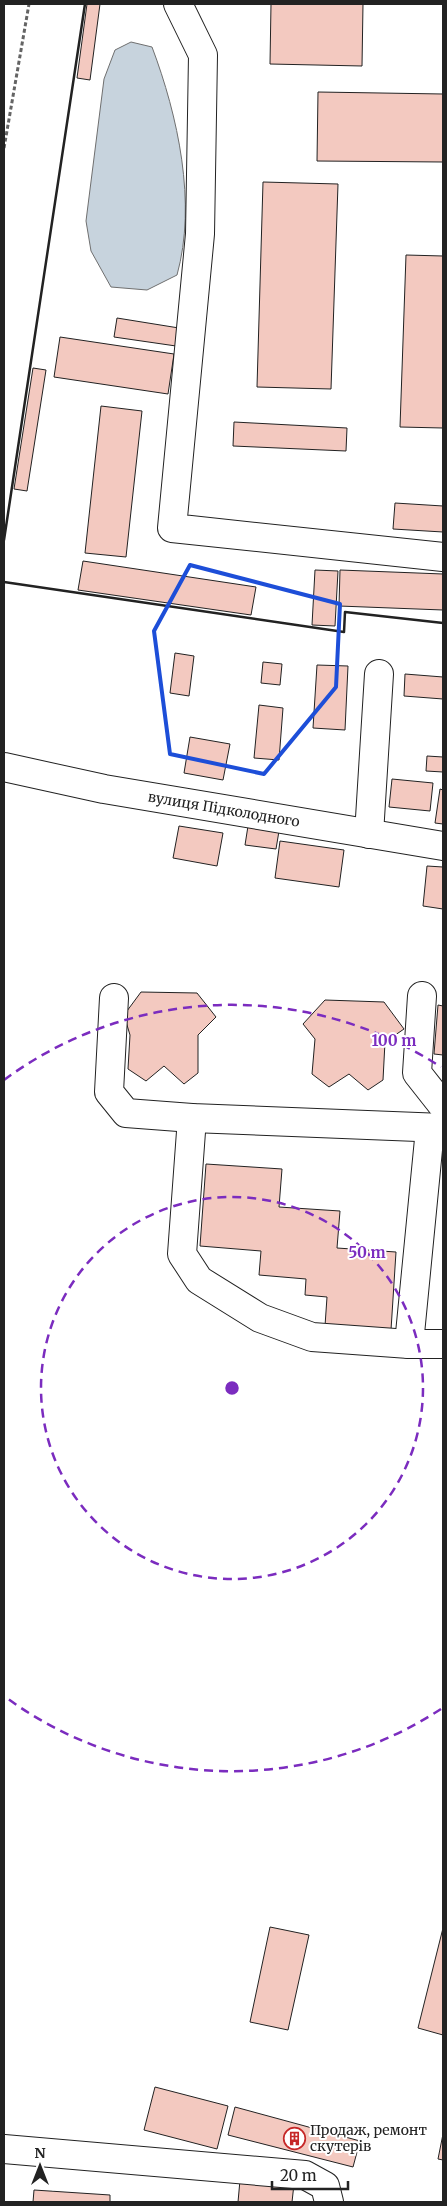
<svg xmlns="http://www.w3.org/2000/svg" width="447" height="2206" viewBox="0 0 447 2206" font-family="Merriweather,serif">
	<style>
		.water { fill: #c7d3dd; stroke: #6f6f6f }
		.building { fill: #f3c9c0; stroke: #222 }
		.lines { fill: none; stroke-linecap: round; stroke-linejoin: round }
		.minor-casing { stroke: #222; stroke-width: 30 }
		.path { stroke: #646464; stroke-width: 3; stroke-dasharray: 4 2.5; stroke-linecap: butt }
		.minor { stroke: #fff; stroke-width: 28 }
		.wall { stroke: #222; stroke-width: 2.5 }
		.marked { fill: none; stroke: #1d4ed8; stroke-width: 4; stroke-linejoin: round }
		.ring { fill: none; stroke: #7b2cbf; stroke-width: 2.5; stroke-dasharray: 9 6 }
		.labels { text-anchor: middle; stroke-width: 4; stroke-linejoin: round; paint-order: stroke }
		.street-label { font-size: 14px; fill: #222; stroke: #fff }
		.poi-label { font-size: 14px; fill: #222; stroke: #fff; text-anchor: start }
		.centre { fill: #7b2cbf; stroke: #fff; stroke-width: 2.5 }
		.ring-label { font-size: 15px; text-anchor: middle; font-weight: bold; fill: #7b2cbf; stroke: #fff; stroke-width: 4; stroke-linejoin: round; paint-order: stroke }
	</style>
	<rect width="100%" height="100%" fill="#fff"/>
	<path class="water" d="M131,42l21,5c26,69 45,156 25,228l-30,15 -36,-3 -20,-36 -5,-30 18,-142 11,-29z"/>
	<path class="building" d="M87,4h13l-10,76 -13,-2z
		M271,4h92l-1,62 -92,-2z
		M318,92l125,2v68l-126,-1z
		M263,182l75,2 -7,205 -74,-2z
		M406,255l37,1v172l-43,-1z
		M117,318l62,10 -3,18 -62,-9z
		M60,337l114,17 -6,40 -114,-17z
		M33,368l13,2 -19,121 -13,-2z
		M101,406l41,5 -16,146 -41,-4z
		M234,422l113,6 -1,23 -113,-5z
		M395,503l48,3v26l-50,-3z
		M83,561l173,26 -5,28 -173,-25z
		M315,570l23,1 -3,55 -23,-1z
		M340,570l103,4v36l-104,-4z
		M175,653l19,3 -5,40 -19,-3z
		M263,662l19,2 -2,21 -19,-2z
		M317,665l31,1 -3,64 -32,-2z
		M405,674l38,3v22l-39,-3z
		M259,705l24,3 -4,52 -25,-2z
		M190,737l40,7 -7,36 -39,-7z
		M427,756l16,1v15l-17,-1z
		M392,779l41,4 -3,28 -41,-4z
		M440,789l3,1v34l-8,-1z
		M179,826l44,7 -6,33 -44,-8z
		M248,826l31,5 -3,18 -31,-4z
		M280,841l64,9 -5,37 -64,-9z
		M427,866l16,1v42l-20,-3z
		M141,992l56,1 19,24 -18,18v38l-14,11 -20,-18 -18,15 -18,-12 2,-34 -6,-20z
		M325,1000l59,2 20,27 -19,13 -2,38 -15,10 -19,-16 -20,13 -17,-13 3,-35 -12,-15z
		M438,1005l5,1v49l-9,-1z
		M206,1164l76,5 -3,38 61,4 -3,37 59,4 -5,78 -66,-4 2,-29 -22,-2 1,-16 -47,-4 2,-24 -61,-5z
		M270,1927l39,8 -21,95 -38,-8z
		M443,1928v107l-25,-7z
		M155,2087l73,19 -11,43 -73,-19z
		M235,2107l125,34 -7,26 -125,-32z
		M443,2134v26l-5,-1z
		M240,2180l54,4 -2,18h-54z
		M34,2190l76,5v7h-77z"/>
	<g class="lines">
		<defs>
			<g id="minor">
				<path d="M178,4l25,51 -3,179 -28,294 271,29"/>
				<path id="s1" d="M4,767l100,22 339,57"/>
				<path d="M369,834l10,-160"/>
				<path d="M422,996l-5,77 26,33"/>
				<path d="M114,998l-5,94 17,21 66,5 251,10"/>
				<path d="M192,1118l-10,136 17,26 61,38 52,19 97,7"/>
				<path d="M430,1129l-21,215h34"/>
				<path d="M4,2149l301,26 20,11 4,16"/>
			</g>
		</defs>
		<use href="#minor" class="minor-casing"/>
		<path class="path" d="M4,148l25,-144"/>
		<use href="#minor" class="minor"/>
		<path class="wall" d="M4,540l81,-536
			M4,582l340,50 1,-20 98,11"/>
	</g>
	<path class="marked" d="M190,565l150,39 -4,83 -72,87 -94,-20 -16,-123z"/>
	<g class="ring">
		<circle cx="232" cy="1388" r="191"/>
		<path d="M441 1709A383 383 0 0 1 4 1696M4 1080A383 383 0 0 1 441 1067"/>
	</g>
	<defs>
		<symbol id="building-ring" viewBox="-11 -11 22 22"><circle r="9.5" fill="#fff" stroke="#c62828" stroke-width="1.5"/><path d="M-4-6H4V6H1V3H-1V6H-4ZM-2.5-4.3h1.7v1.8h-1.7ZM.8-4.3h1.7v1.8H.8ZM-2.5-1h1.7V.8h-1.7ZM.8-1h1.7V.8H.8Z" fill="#c62828"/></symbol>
	</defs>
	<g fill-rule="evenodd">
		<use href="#building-ring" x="282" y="2126" width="25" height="25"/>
	</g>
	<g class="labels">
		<g class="street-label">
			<text dy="5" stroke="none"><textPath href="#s1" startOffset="224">вулиця Підколодного</textPath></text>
		</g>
		<g class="poi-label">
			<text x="310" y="2135">Продаж, ремонт<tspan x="310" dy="16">скутерів</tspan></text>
		</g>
	</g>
	<circle cx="232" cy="1388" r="8" class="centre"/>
	<g class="ring-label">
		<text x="394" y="1046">100 m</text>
		<text x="367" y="1258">50 m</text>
	</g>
	<rect width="447" height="2206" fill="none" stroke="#222222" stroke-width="10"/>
	<g transform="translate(40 2166)" stroke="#ffffff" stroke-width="4" paint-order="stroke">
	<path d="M0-4L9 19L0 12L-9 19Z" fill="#222222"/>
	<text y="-8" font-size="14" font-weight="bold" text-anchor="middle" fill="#222222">N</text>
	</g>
	<path d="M272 2181v8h76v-8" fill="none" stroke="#222222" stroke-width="2.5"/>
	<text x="280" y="2181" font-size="15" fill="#222222" stroke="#ffffff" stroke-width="4" paint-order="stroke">20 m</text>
</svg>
